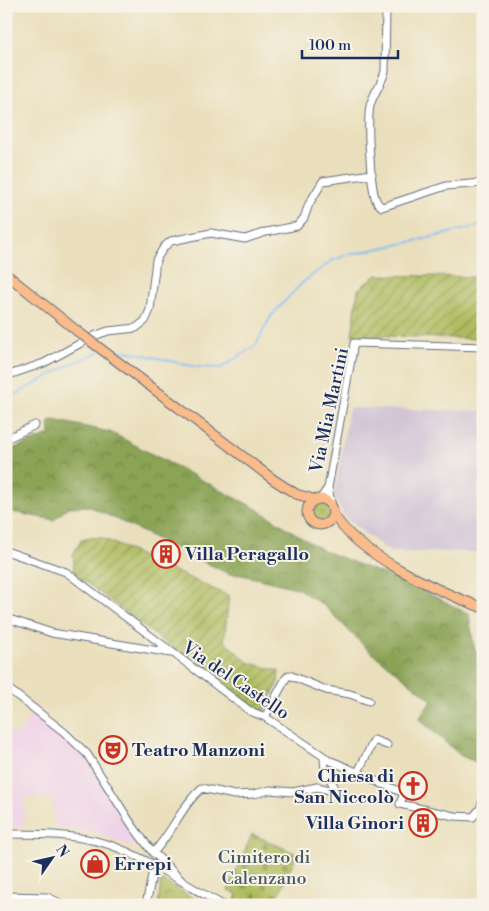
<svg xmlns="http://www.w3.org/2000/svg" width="489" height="911" viewBox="0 0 489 911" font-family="'Libre Bodoni',serif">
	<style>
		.built { fill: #eed0e7 }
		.industrial { fill: #ccbed3 }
		.grass { fill: url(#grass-dots); stroke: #64755e }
		.forest { fill: url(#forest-crowns); stroke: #526959 }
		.cemetery { fill: url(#cemetery-stones); stroke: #64755e }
		.park { fill: url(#park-crowns); stroke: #64755e }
		.garden { fill: url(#garden-furrows); stroke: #64755e }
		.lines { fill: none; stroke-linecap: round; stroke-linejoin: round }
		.stream { stroke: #81bdf3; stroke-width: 2 }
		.minor-casing { stroke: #636d7f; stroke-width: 9 }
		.major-casing { stroke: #636d7f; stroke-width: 11 }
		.minor { stroke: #fff; stroke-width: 7 }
		.major { stroke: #f9bc8a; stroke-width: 9 }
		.major-bridge-casing { stroke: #636d7f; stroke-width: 11; stroke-linecap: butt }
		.major-bridge { stroke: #f9bc8a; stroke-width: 9 }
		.labels { text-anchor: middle; stroke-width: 4; stroke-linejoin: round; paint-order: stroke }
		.street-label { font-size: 18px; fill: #1b2f5e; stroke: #f7f3e8 }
		.poi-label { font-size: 18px; font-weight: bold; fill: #1b2f5e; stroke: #f7f3e8; text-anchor: start }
		.park-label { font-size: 18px; fill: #47595e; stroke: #f7f3e8 }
	</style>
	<defs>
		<pattern id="grass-dots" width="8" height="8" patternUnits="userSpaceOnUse" patternTransform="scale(1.25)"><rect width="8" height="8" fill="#aebb5d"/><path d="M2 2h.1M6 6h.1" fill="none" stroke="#8d9850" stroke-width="1.8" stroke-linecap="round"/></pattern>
		<pattern id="forest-crowns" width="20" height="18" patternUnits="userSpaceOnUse" patternTransform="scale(1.25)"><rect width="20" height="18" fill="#8aa354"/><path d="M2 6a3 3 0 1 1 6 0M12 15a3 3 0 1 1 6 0" fill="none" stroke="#708549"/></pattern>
		<pattern id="cemetery-stones" width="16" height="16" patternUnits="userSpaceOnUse" patternTransform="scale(1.25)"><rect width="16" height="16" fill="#aebb5d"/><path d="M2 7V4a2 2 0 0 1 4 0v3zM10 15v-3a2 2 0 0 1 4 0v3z" fill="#8d9850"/></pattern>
		<pattern id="park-crowns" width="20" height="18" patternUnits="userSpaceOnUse" patternTransform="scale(1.25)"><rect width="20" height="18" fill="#aebb5d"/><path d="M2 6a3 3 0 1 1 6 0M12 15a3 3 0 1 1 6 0" fill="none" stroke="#8d9850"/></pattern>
		<pattern id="garden-furrows" width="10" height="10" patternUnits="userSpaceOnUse" patternTransform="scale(1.25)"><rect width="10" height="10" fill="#aebb5d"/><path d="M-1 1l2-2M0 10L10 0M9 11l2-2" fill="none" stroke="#8d9850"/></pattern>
	</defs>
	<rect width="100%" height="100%" fill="#f7f3e8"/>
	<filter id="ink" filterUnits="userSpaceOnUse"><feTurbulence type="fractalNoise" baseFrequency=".02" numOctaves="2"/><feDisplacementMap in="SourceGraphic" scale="10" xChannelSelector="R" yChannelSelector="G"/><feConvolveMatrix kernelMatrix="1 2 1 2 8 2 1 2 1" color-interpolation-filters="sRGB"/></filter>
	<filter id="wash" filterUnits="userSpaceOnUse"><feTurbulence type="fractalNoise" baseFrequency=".0096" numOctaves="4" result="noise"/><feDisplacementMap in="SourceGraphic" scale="20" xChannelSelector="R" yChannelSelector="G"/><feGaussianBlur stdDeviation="1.12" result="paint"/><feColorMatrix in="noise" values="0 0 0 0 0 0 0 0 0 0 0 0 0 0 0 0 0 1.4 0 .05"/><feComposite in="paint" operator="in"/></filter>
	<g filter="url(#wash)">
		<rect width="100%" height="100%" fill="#eadfbc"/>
		<path class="built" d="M33,714l30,21 19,17 25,38 17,34 13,18 -5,5 -32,-13 -46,-8 -1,-29h-29v29h-18v-99l10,8z"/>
		<path class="industrial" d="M349,408l134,3v141h-93l-44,-33 -12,-23z"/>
		<path class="grass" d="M310 513a10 10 0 1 1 20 0a10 10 0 1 1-20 0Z"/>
		<path class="forest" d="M54,420l56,12 147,77 65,41 94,37 53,27 5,33 9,18v100l-22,-9 -42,-37 13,-19 -65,-51 -44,-44 -26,-17 -55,-13 -13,-1 -140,-68 -21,1 -14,13 -48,-9v-60l44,-16 -1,-13z"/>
		<path class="cemetery" d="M252,834l45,20 -23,51h-27l-12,-6 2,-5 -9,-4z"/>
		<path class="park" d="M161,880l45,25h-48z"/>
		<path class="garden" d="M377,275l106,2v62l-131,-4 6,-46z
			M100,537l129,59 -5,45 24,21 31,9 -1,13 -15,29 -70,-49 -119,-91 -1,-19 9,-15z"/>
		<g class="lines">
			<path class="stream" d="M106,350l26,2 64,15 25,1 35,-23 15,-29 30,-32 30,-23 16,-6 64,-13 72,-17
				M6,400l61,-34 32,-14"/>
		</g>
	</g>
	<g filter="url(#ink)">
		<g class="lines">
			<defs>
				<path id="minor" d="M386,6l-1,65c-3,13 -12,22 -15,35 -3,14 0,85 7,96 1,2 3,3 5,5l64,-21 37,-3
					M94,336l14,-5 28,-3 9,-7 5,-11 6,-50 8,-13 7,-6 40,-8 34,6 21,-7 31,-6 7,-8 5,-14 14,-23 49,-7
					M6,376l38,-13 37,-20
					M6,439l29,-14
					M328,488l4,19
					M320,499l8,-11 26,-145 129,4
					M6,551l60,21 184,139 15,6 61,41
					M6,618l46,15 119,20
					M6,687l58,45 23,22 45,71 18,24 31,31
					M265,717l21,-39 3,-3 37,15 24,4 19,7
					M331,761c25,10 47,22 73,32l-4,11 54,12 19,1 7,-8 3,-9
					M358,772l16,-32 13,5
					M6,834c34,0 72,0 104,11 40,14 75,40 113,60
					M153,853c19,-20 29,-48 49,-65l32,7 20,-1 16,-4 23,2 24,-5 13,3 4,-4 -9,-15 -1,-13
					M6,896l41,1 18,8
					M146,905l8,-40"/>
				<path id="major" d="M6,274l71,57
					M146,383l128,97 22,14 20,6
					M307 512a13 13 0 1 1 26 0a13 13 0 1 1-26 0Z
					M333,513c22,41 107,79 150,95"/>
			</defs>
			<use href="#minor" class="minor-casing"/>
			<use href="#major" class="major-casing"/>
			<use href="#minor" class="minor"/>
			<use href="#major" class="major"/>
			<defs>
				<path id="major-bridge" d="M77,331l69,52"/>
			</defs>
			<use href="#major-bridge" class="major-bridge-casing"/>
			<use href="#major-bridge" class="major-bridge"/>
		</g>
	</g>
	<defs>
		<symbol id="building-ring" viewBox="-11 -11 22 22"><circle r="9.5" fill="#f7f3e8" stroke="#c8321e" stroke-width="1.5"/><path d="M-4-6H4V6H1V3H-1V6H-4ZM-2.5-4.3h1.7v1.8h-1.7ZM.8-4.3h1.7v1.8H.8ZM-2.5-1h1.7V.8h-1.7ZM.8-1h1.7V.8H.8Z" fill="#c8321e"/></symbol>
		<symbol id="theatre-ring" viewBox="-11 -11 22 22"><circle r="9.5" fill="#f7f3e8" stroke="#c8321e" stroke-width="1.5"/><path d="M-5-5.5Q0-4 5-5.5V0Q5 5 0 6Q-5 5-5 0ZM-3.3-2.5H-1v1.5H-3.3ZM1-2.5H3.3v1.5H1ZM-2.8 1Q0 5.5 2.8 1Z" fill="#c8321e"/></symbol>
		<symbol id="church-ring" viewBox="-11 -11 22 22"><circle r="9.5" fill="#f7f3e8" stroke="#c8321e" stroke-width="1.5"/><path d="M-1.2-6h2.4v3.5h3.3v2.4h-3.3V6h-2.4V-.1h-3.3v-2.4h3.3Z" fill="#c8321e"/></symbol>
		<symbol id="shop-ring" viewBox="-11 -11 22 22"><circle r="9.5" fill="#f7f3e8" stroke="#c8321e" stroke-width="1.5"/><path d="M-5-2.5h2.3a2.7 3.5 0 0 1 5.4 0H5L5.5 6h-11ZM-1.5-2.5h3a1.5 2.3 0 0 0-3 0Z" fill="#c8321e"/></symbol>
	</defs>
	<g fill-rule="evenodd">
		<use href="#building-ring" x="150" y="538" width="32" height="32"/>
		<use href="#theatre-ring" x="97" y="734" width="32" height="32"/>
		<use href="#church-ring" x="397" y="770" width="32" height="32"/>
		<use href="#building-ring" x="407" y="807" width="32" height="32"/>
		<use href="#shop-ring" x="79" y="848" width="32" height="32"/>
	</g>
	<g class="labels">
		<g class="street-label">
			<text transform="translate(329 410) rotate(-78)" y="6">Via Mia Martini</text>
			<text transform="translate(236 680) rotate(34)" y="6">Via del Castello</text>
		</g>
		<g class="poi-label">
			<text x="185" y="560">Villa Peragallo</text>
			<text x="132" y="756">Teatro Manzoni</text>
			<text x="394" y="782" text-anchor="end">Chiesa di<tspan x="394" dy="21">San Niccolò</tspan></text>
			<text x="404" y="829" text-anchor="end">Villa Ginori</text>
			<text x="114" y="870">Errepi</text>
		</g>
		<g class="park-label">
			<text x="264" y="863">Cimitero di<tspan x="264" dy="21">Calenzano</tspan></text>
		</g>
	</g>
	<rect width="489" height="911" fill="none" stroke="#f7f3e8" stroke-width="25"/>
	<g transform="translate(52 858) rotate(56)" stroke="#f7f3e8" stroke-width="4" paint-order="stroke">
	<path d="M0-4L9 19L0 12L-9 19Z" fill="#1b2f5e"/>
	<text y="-8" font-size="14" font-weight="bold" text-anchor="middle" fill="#1b2f5e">N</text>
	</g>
	<path d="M302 50v8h96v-8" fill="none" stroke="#1b2f5e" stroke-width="2.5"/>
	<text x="309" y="50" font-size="15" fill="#1b2f5e" stroke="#f7f3e8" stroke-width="4" paint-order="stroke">100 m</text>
</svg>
